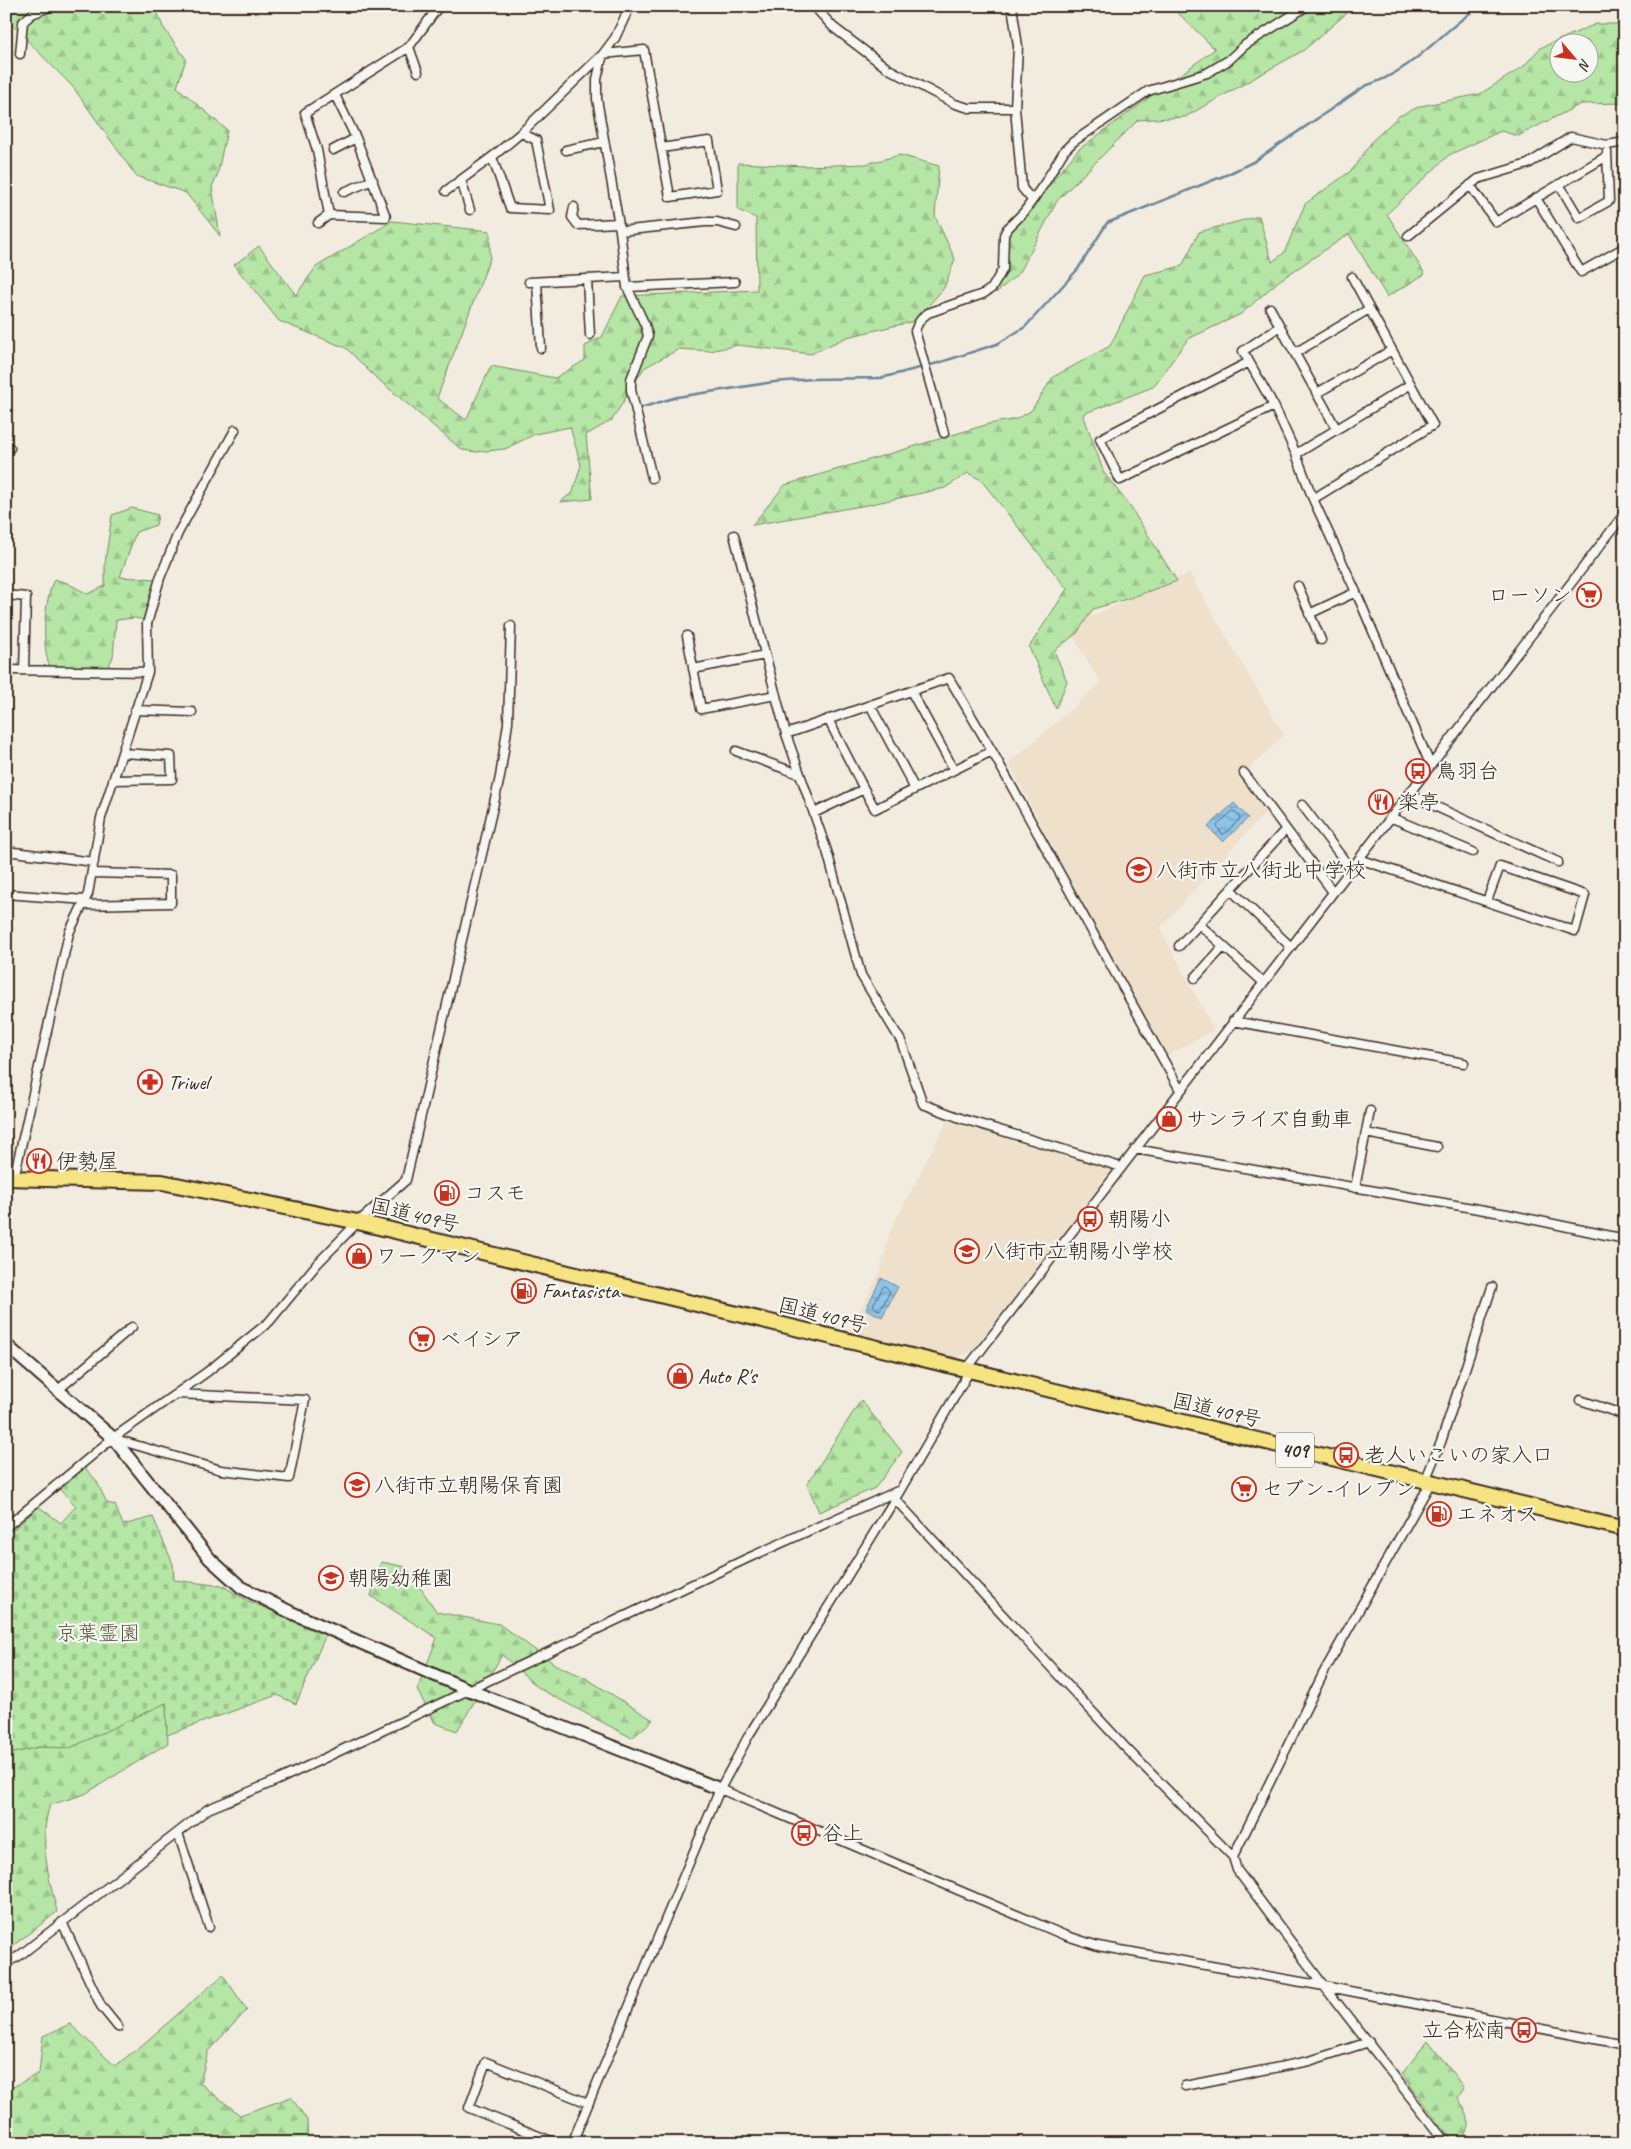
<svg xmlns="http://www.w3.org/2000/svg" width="1631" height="2149" viewBox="0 0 1631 2149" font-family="Caveat,'Klee One',sans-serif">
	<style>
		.built { fill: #eee0ca }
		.forest { fill: url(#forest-firs); stroke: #788862; fill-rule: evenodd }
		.cemetery { fill: url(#cemetery-stones); stroke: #788862 }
		.water { fill: url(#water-waves); stroke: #6c8698 }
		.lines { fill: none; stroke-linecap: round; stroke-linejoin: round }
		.shore { stroke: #5b6870; stroke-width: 1 }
		.stream { stroke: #6c8698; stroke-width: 2.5 }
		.street-casing { stroke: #3b2a1e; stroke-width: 11 }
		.secondary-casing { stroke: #3b2a1e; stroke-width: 15 }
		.highway-casing { stroke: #3b2a1e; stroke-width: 18 }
		.street { stroke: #f6f6f2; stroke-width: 8 }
		.secondary { stroke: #f6f6f2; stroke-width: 11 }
		.highway { stroke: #f6e381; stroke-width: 14 }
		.labels { text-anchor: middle; stroke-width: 4.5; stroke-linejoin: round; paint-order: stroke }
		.shield { fill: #f6f6f2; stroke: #73675e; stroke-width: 1 }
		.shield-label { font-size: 20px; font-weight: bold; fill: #3b2a1e }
		.poi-label { font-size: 21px; fill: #3b2a1e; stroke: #f6f6f2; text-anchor: start }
		.street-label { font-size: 21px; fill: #3b2a1e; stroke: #f6f6f2 }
		.park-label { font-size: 21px; fill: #5a5940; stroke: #f6f6f2 }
	</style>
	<defs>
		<pattern id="forest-firs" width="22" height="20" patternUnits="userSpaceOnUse" patternTransform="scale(1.25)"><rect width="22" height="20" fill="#b5e6a6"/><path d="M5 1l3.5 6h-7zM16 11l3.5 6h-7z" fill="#9dc58e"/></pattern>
		<pattern id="cemetery-stones" width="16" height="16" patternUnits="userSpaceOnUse" patternTransform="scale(1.25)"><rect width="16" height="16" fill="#b5e6a6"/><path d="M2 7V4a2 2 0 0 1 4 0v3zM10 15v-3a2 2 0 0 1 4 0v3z" fill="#9dc58e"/></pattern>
		<pattern id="water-waves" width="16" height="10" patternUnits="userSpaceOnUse" patternTransform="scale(1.25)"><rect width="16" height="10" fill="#8cc4ea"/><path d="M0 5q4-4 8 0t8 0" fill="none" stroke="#749fbd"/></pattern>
	</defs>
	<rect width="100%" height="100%" fill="#f2ece0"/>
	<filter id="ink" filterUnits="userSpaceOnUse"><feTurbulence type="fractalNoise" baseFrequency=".02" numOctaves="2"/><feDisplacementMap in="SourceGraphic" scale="10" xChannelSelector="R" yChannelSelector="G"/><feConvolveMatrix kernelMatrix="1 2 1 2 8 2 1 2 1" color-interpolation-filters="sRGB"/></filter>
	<g filter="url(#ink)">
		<path class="built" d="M1189,573l95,162 -43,42 25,34 -106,117 54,102 -51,28 -154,-295 92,-80 -34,-56z
			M947,1121l164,49 -138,180 -21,10 -104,-26 31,-60 12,-45z"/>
		<path class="forest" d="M6,6h144l7,5 6,16 23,32 -9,28 50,43 -10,46 -5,11 8,49 -34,-43 -50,-17 -63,-89 -62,-63 -5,1z
			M1171,6h184l-51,44 -119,67 -47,3 -81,81 -37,71 -24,21 4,-48 78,-95 137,-101z
			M1596,24h29v79l-44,1 -63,32 -17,-5 -52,24 -62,59 38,60 -38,23 -38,-63 -69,46 -39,34 -53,25 -35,48 -70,27 21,59 25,32 48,76 -47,17 -37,11 -16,24 -23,18 13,30 -11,28 -27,-62 38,-58 -86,-109 -13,-7 -23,15 -78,17 -115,20 33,-40 204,-61 27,-5 15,-8 22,-34 57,-31 35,-71 37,-9 17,-34 60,-16 13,46 12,-9 21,-49 47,-34 21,-30 26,-24 22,-10 59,-12 43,-27 17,-19zM1558,42h30v30h-30z
			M900,155l39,11 -4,50 20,43 -11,29 -29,33 -68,16 -36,17 -73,-9 -28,6 -31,-2 -35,19 -32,52 -26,15 6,64 -32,3 13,-10 8,-27 -11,-38 -35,7 -30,15 -28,3 -15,-2 -89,-75 -27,-27 -67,-27 -45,-56 25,-19 37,49 20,-28 76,-46 98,10v27l-53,140 29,22 25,-54 64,12 30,-18v-14l17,-9 20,-41 135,-6 -1,-72 -18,-8v-47l67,3 61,-2z
			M132,508l26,7 -2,10 -20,7 -16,45 37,2 -12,41 -10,-2 -19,2 -3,37 -6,12 -57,-1c-9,-23 -6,-65 4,-89l13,4 21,11 17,-8v-23l7,-48z
			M861,1400l41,52 -27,36 -56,24 -12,-28z
			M381,1562l25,5 31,45 62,12 57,41 28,12 69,43 -21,18 -92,-49 -38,-34 -45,76 -22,-8 -18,-33 20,-52 -66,-42z
			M166,1702l2,41 -83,51 -35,11c-12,35 -1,72 7,107l-51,39v-196l32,-8h32z
			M223,1975l24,35 -39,41 -8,32 40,32 51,-18 16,23 1,23h-134l-5,-5 -40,5h-123v-57l5,2 28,-15 4,-37 27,-12 45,42 27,-21z
			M1428,2040l36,48 -6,10c12,20 14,23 3,45h-7l-52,-69z"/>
		<path class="cemetery" d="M84,1467l12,13 11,23 8,2 8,20 30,-8 20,47 1,16 49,6 25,15 79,31 -31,72 -19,-9 -110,40 -1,-32 -96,45 -32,-1 -32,8v-219l33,-29 22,16 15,-17 -17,-17z"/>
		<path class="water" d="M1234,803l14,15 -25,24 -15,-15z
			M881,1278l17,9 -16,30 -16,-8z"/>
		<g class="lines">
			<path class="shore" d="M1233,811l6,5 1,3 -16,15h-2l-5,-8z
				M885,1286l5,5 -9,18 -3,1 -5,-5 10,-18z"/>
			<path class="stream" d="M640,408l37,-11 97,-15 38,-3 69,-1 57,-15 59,-19 28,-17 53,-58 29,-46 119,-48 29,-14 110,-75c49,-15 74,-53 115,-80"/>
			<defs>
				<path id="street" d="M814,6l19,21 54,41 68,36 14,4h46
					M1012,6l6,40 -3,62 7,80 10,12
					M409,47l9,25
					M20,54l3,-32 9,-8 20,-8
					M333,150l23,-12
					M566,150l38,-8
					M492,157l18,51 40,2 -14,-70 -15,-7
					M461,180l9,30
					M1559,184l20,34 30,-17 -2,-49
					M1470,185l26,37 111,-66
					M446,191l46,-34 29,-24 82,-79 12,-16 15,-32
					M344,192l29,-12
					M1536,198l45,74 44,-25
					M574,207l-2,10 6,8 40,-2
					M329,215l-12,-65 -12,-37 104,-66 30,-41
					M318,223l11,-8 57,2 -30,-79 -21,-43
					M620,231l85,-9h12l19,5
					M1408,236l70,-57 50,-15 43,-27 36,8 18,-3
					M587,279l3,56
					M529,282l96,-5
					M537,282l4,66
					M627,287l108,-5
					M1270,308l67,122
					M1280,326l-37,25 31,55 22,48 17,45 43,93 74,172
					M1295,353l74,-44
					M1249,362l-149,77 20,41 154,-74
					M1317,393l75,-43
					M944,433l-29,-102c3,-9 6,-13 13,-18l55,-19 9,-6 11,-19 1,-34 3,-6 17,-17 20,-28 20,-33 9,-9 75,-51 59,-18 22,-13 16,-15 62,-39
					M6,447l4,1
					M1296,454l115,-70
					M652,478l-21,-88v-11l17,-43 -3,-11 -18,-38 -7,-56 -23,-132v-20l6,-25 41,-4 26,147 47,-7 -8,-49 -48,7
					M1313,499l120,-74 -81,-148
					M734,535l52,199 41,117 34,124 40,66 22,63 40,15 158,48
					M1298,586l23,54
					M6,595l20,2 -2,73
					M1309,614l47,-22
					M687,636l14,73 75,-14
					M693,669l72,-14
					M6,670l142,2
					M911,691l43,79
					M870,705l45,84
					M135,710l57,2
					M828,719l36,70
					M786,734l163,-56 43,73 188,339
					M736,751l63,23
					M1244,773l89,119
					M113,780l59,-1 -1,-23 -49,-3
					M1408,794l150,68
					M1302,805l49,64
					M814,813l50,-24 11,20 117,-58
					M1390,817l83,35
					M6,851l88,11
					M1359,859l216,72 10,-36 -85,-29 -13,35
					M1231,890l59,56
					M6,894l79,6
					M83,905l88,-2v-28l-79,-2
					M1199,924l64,58
					M1179,946l106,-116
					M1195,978l29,-32
					M1233,1021l231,42
					M1366,1133l71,14
					M1135,1149l372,65 118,25
					M14,1178l55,-245 19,-39 13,-76 47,-146 -1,-48 13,-46 18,-45 57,-103
					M1355,1188l15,-77
					M965,1371l660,-858
					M58,1390l74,-63
					M1580,1400l45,15
					M115,1439l106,31 68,8 16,-78 -128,-6
					M1425,1481l16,-39 51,-155
					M895,1499l230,248 108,110 4,13 87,116 122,157
					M6,1527l107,-89 94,-66 62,-50 48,-58 41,-42 48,-42 94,-403 8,-54 3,-97
					M720,1789l344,146 34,11 226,40 301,59
					M178,1833l31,94
					M1233,1857l91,-185 107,-190
					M62,1922l39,84 17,21
					M6,1963l13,-7 189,-147 70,-29 470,-222 152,-68
					M1185,2086l124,-25 60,-19
					M556,2143l-87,-35 17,-46 102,41
					M572,2143l148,-354 29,-54 146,-236 74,-127"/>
				<path id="secondary" d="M6,1345l107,93 97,121 31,28 49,25 179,78 251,99"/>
				<path id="highway" d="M6,1178l156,4 196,40 1267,307"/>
			</defs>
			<use href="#street" class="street-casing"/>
			<use href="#secondary" class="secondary-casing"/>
			<use href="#highway" class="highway-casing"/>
			<use href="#street" class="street"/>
			<use href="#secondary" class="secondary"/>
			<use href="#highway" class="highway"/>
		</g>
	</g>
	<defs>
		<symbol id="supermarket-ring" viewBox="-11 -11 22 22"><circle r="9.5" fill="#f6f6f2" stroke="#c8321e" stroke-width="1.5"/><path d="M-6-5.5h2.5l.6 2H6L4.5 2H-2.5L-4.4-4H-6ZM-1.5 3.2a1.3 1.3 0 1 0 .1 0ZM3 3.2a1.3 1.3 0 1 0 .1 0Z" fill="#c8321e"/></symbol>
		<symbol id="bus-ring" viewBox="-11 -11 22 22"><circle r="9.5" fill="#f6f6f2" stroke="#c8321e" stroke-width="1.5"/><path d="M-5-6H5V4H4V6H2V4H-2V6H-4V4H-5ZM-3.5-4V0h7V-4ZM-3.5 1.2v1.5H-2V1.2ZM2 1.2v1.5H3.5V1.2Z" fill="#c8321e"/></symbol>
		<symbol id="restaurant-ring" viewBox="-11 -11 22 22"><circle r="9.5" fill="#f6f6f2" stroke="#c8321e" stroke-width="1.5"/><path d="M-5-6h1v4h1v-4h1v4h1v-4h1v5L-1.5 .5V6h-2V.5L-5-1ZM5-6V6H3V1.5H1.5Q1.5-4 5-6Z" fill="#c8321e"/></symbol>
		<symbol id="school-ring" viewBox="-11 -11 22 22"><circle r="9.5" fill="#f6f6f2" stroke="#c8321e" stroke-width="1.5"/><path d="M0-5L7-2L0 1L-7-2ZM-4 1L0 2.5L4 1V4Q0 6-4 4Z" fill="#c8321e"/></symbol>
		<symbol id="pharmacy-ring" viewBox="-11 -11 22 22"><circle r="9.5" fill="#f6f6f2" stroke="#c8321e" stroke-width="1.5"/><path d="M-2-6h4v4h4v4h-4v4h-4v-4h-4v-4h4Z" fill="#c8321e"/></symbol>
		<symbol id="shop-ring" viewBox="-11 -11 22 22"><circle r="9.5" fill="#f6f6f2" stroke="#c8321e" stroke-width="1.5"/><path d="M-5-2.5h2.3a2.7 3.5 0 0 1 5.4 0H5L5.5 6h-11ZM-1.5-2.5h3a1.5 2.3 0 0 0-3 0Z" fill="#c8321e"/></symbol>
		<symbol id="fuel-ring" viewBox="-11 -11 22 22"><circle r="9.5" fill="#f6f6f2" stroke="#c8321e" stroke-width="1.5"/><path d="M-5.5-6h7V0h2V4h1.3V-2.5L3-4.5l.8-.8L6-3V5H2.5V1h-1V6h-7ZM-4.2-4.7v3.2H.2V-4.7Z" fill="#c8321e"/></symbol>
	</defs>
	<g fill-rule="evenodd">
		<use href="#supermarket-ring" x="1575" y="581" width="28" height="28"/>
		<use href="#bus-ring" x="1404" y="757" width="28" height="28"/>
		<use href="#restaurant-ring" x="1367" y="788" width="28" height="28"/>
		<use href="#school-ring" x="1125" y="856" width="28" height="28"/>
		<use href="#pharmacy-ring" x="136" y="1068" width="28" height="28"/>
		<use href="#shop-ring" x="1155" y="1105" width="28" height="28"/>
		<use href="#restaurant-ring" x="25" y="1147" width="28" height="28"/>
		<use href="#fuel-ring" x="433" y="1179" width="28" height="28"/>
		<use href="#bus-ring" x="1076" y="1205" width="28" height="28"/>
		<use href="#school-ring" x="953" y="1237" width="28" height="28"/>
		<use href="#shop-ring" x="345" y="1242" width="28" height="28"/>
		<use href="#fuel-ring" x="510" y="1277" width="28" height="28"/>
		<use href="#supermarket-ring" x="408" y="1325" width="28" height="28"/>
		<use href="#shop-ring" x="666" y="1362" width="28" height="28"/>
		<use href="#bus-ring" x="1332" y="1441" width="28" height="28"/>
		<use href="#school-ring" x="343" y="1471" width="28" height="28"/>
		<use href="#supermarket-ring" x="1230" y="1475" width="28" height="28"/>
		<use href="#fuel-ring" x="1425" y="1500" width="28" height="28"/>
		<use href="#school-ring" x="317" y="1564" width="28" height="28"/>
		<use href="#bus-ring" x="790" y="1819" width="28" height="28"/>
		<use href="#bus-ring" x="1510" y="2016" width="28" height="28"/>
	</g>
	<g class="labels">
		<rect class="shield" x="1276" y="1432.5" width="38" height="35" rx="4"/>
		<g class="shield-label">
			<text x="1295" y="1457">409</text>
		</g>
		<g class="poi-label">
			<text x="1572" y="602" text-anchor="end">ローソン</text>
			<text x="1436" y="778">鳥羽台</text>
			<text x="1398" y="809">楽亭</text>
			<text x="1156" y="877">八街市立八街北中学校</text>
			<text x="168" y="1089">Triwel</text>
			<text x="1186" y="1126">サンライズ自動車</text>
			<text x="56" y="1168">伊勢屋</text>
			<text x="464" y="1200">コスモ</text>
			<text x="1108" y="1226">朝陽小</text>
			<text x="984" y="1258">八街市立朝陽小学校</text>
			<text x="376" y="1263">ワークマン</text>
			<text x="542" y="1298">Fantasista</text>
			<text x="440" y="1346">ベイシア</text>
			<text x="698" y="1383">Auto R's</text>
			<text x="1364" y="1462">老人いこいの家入口</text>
			<text x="374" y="1492">八街市立朝陽保育園</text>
			<text x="1262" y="1496">セブン-イレブン</text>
			<text x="1456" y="1521">エネオス</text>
			<text x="348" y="1585">朝陽幼稚園</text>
			<text x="822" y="1840">谷上</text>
			<text x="1506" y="2037" text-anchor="end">立合松南</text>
		</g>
		<g class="street-label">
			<text transform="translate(415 1215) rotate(13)" y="7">国道409号</text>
			<text transform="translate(823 1315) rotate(14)" y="7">国道409号</text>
			<text transform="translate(1217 1410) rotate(13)" y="7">国道409号</text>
		</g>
		<g class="park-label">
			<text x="98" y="1640">京葉霊園</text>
		</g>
	</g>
	<rect width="1631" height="2149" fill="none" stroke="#f6f6f2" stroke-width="25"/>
	<rect x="12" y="12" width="1606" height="2124" fill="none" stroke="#3b2a1e" stroke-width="2" filter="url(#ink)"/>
	<g transform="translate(1574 58) rotate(118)"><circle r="24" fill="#f6f6f2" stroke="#aba49d"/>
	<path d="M0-4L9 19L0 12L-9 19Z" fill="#c8321e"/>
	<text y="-8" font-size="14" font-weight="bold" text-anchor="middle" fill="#3b2a1e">N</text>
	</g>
</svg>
